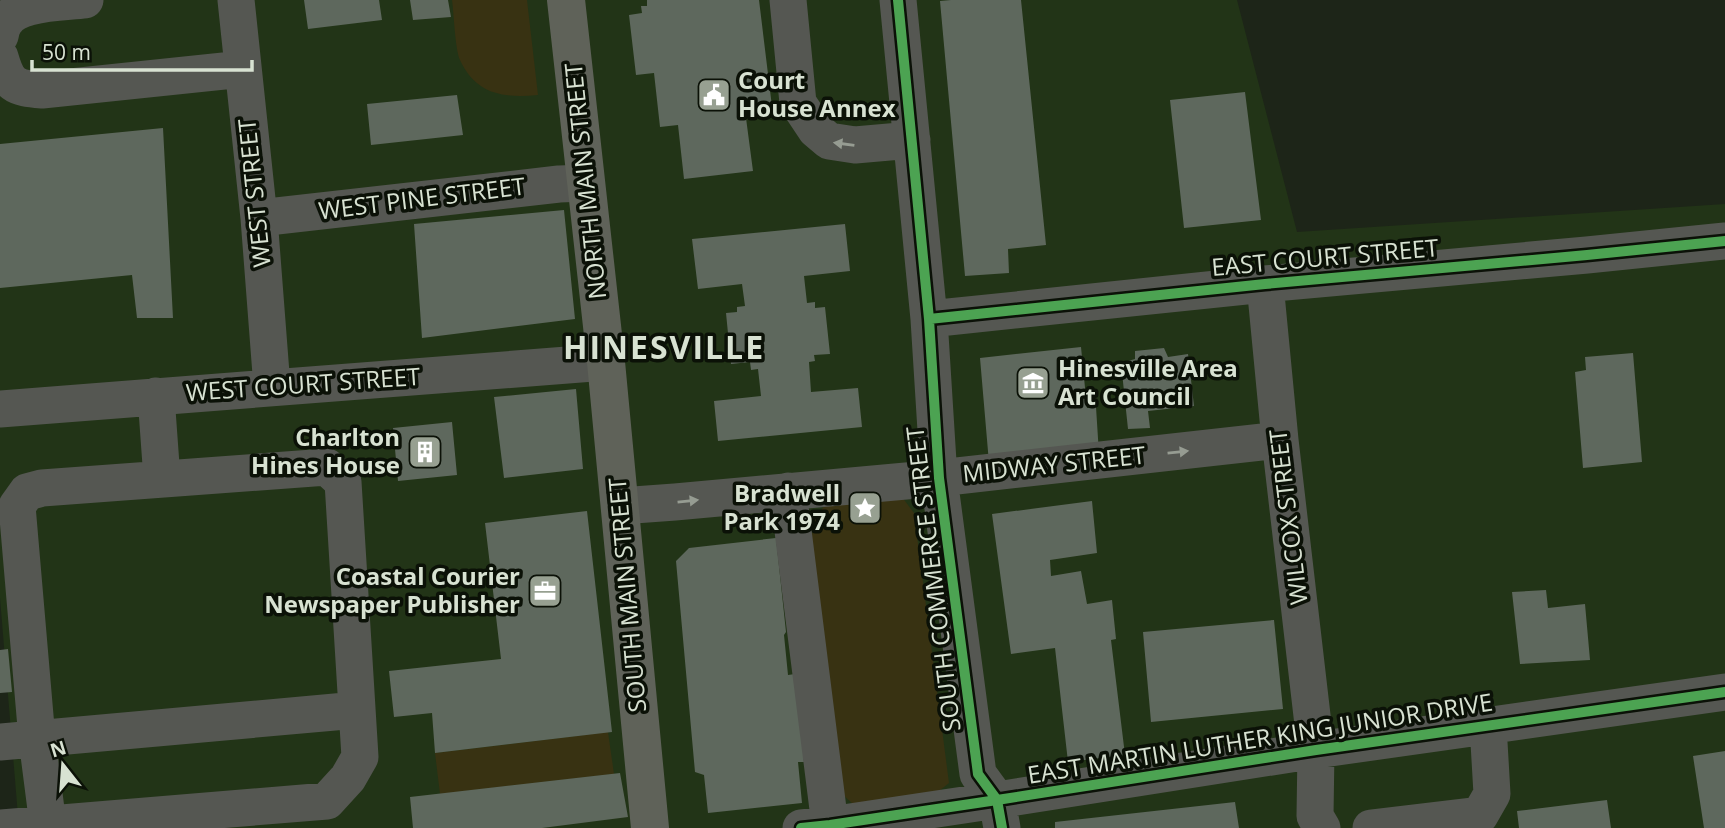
<svg xmlns="http://www.w3.org/2000/svg" width="1725" height="828" viewBox="0 0 1725 828" font-family="'Open Sans',sans-serif">
	<style>
		.built { fill: #223417 }
		.green { fill: #383212 }
		.building { fill: #5e685d }
		.lines { fill: none; stroke-linecap: round; stroke-linejoin: round }
		.minor { stroke: #555752; stroke-width: 37 }
		.major { stroke: #5f6259; stroke-width: 38 }
		.cycleway-casing { stroke: #0b1107; stroke-width: 15 }
		.cycleway { stroke: #4ca352; stroke-width: 10 }
		.oneway { fill: #969c92 }
		.labels { text-anchor: middle; stroke-width: 7; stroke-linejoin: round; paint-order: stroke }
		.poi-label { font-size: 24px; font-weight: bold; fill: #d8e2d2; stroke: #0b1107; text-anchor: end }
		.street-label { font-size: 24px; fill: #d8e2d2; stroke: #0b1107 }
		.district-label { font-size: 32px; font-weight: bold; letter-spacing: 2px; fill: #d8e2d2; stroke: #0b1107 }
	</style>
	<rect width="100%" height="100%" fill="#1d2518"/>
	<path class="built" d="M0,0h1237l60,232 428,-28v624h-1706l-19,-230z"/>
	<path class="green" d="M452,0h75l11,95c-34,3 -62,0 -78,-35 -5,-11 -6,-46 -8,-60z
		M902,497l12,16 35,270 -15,12 -81,9 -11,-10 -31,-255 5,-22 9,-12z
		M608,732l6,42 -174,20 -5,-41z"/>
	<path class="building" d="M304,0h75l3,20 -74,9z
		M410,0h38l3,17 -38,3z
		M647,0h112l14,115 -27,3 7,53 -69,8 -6,-54 -18,2 -6,-54 -18,2 -7,-60 13,-2 -1,-7h6z
		M951,0h70l25,245 -38,4 1,24 -44,3 -25,-275z
		M1245,92l16,128 -77,8 -14,-128z
		M457,95l6,40 -92,10 -4,-41z
		M163,128l10,190h-36l-5,-43 -132,13v-144z
		M564,210l11,109 -153,19 -8,-114z
		M845,224l5,47 -46,5 3,27 8,-1v6l10,-1 5,47 -16,1 1,6 -6,1 2,30 47,-4 4,39 -144,14 -4,-40 47,-5 -3,-27 -7,1 -1,-8 -19,2 -5,-51 11,-1v-5l8,-1 -3,-22 -44,5 -6,-50z
		M1081,347l6,61 9,-1 3,47 -110,9 -9,-105z
		M1164,348l4,9 20,-3 6,52 -46,5 2,17 -22,1 -7,-66 14,-4v-8z
		M1633,353l9,109 -59,6 -8,-96 11,-2 -1,-13z
		M576,389l7,80 -79,9 -10,-81z
		M452,422l5,53 -59,6 -5,-53z
		M1092,501l5,52 -47,7 1,16 30,-5 6,33 25,-4 4,39 -5,1 14,115 -57,7 -13,-114 -44,6 -19,-140z
		M587,511l25,221 -177,21 -3,-40 -38,4 -5,-46 112,-12 -16,-136z
		M776,538l10,94 -2,3 4,40 7,-1 9,88h-6l4,41 -94,10 -4,-38 -9,-3 -19,-211 13,-13z
		M1546,590l2,18 37,-4 5,56 -70,4 -8,-72z
		M1274,620l9,89 -132,13 -8,-90z
		M8,649l4,43 -12,1v-43z
		M1725,751v77h-21l-11,-72z
		M620,773l8,44 -86,11h-129l-3,-31z
		M1607,800l4,28h-92l-2,-17z
		M1235,802l4,26h-184v-6z"/>
	<g class="lines">
		<path class="minor" d="M236,0l23,218 13,169
			M788,0l10,103 18,27 13,11 26,4 57,-5
			M898,0l31,319 10,159 39,296 19,26 5,28
			M0,36c1,-3 1,-7 3,-10 10,-25 59,-23 82,-26
			M0,57c8,28 14,31 42,33l201,-21
			M259,218l300,-34 27,-1
			M1265,284l15,156 36,310 -1,66 7,12
			M929,319l336,-35 322,-29 138,-14
			M156,396l6,83
			M0,409l606,-47
			M788,491l42,334
			M620,506l55,-4 264,-24 341,-38
			M0,742l357,-32
			M0,828l327,-27 21,-23 12,-21 -17,-275 -16,-15 -285,21 -15,4 -10,14 20,233 11,86v3
			M801,828l29,-3 167,-25 319,-50 409,-58
			M1371,828l109,-13 12,-21 -4,-69"/>
		<path class="major" d="M566,0l40,362 44,466"/>
		<defs>
			<path id="cycleway" d="M898,0l31,319 10,159 39,296 19,26 5,28
				M929,319l336,-35 322,-29 138,-14
				M801,828l29,-3 167,-25 319,-50 409,-58"/>
		</defs>
		<use href="#cycleway" class="cycleway-casing"/>
		<use href="#cycleway" class="cycleway"/>
	</g>
	<defs><path id="oneway-solid" d="M-6-.8H1V-3.2L6.5 0L1 3.2V.8H-6Z" transform="scale(1.75)"/></defs>
	<g class="oneway">
		<use href="#oneway-solid" transform="translate(844 144) rotate(-172)"/>
		<use href="#oneway-solid" transform="translate(1178 452) rotate(-6)"/>
		<use href="#oneway-solid" transform="translate(688 501) rotate(-6)"/>
	</g>
	<defs>
		<symbol id="civic-square" viewBox="-11 -11 22 22"><rect x="-9" y="-9" width="18" height="18" rx="4" fill="#97a091" stroke="#0b1107"/><path d="M-.6-6.5H3V-4.5H.6V-3L4-1V1h2V6H-6V1h2V-1L-.6-3ZM-1.2 2.5V6h2.4V2.5Z" fill="#fff"/></symbol>
		<symbol id="museum-square" viewBox="-11 -11 22 22"><rect x="-9" y="-9" width="18" height="18" rx="4" fill="#97a091" stroke="#0b1107"/><path d="M0-6L6-3V-2H-6V-3ZM-5-1h2V3h-2ZM-1-1h2V3h-2ZM3-1h2V3H3ZM-6 4H6V6H-6Z" fill="#fff"/></symbol>
		<symbol id="building-square" viewBox="-11 -11 22 22"><rect x="-9" y="-9" width="18" height="18" rx="4" fill="#97a091" stroke="#0b1107"/><path d="M-4-6H4V6H1V3H-1V6H-4ZM-2.5-4.3h1.7v1.8h-1.7ZM.8-4.3h1.7v1.8H.8ZM-2.5-1h1.7V.8h-1.7ZM.8-1h1.7V.8H.8Z" fill="#fff"/></symbol>
		<symbol id="sight-square" viewBox="-11 -11 22 22"><rect x="-9" y="-9" width="18" height="18" rx="4" fill="#97a091" stroke="#0b1107"/><path d="M0-6L1.8-2.2L6-1.7L2.9 1.2L3.7 5.4L0 3.3L-3.7 5.4L-2.9 1.2L-6-1.7L-1.8-2.2Z" fill="#fff"/></symbol>
		<symbol id="office-square" viewBox="-11 -11 22 22"><rect x="-9" y="-9" width="18" height="18" rx="4" fill="#97a091" stroke="#0b1107"/><path d="M-6-3h4V-5.5h4V-3h4V5H-6ZM-1-4.5V-3h2v-1.5ZM-6 0V1H6V0Z" fill="#fff"/></symbol>
	</defs>
	<g fill-rule="evenodd">
		<use href="#civic-square" x="695" y="76" width="38" height="38"/>
		<use href="#museum-square" x="1014" y="364" width="38" height="38"/>
		<use href="#building-square" x="406" y="433" width="38" height="38"/>
		<use href="#sight-square" x="846" y="489" width="38" height="38"/>
		<use href="#office-square" x="526" y="572" width="38" height="38"/>
	</g>
	<g class="labels">
		<g class="poi-label">
			<text x="738" y="89" text-anchor="start">Court<tspan x="738" dy="28">House Annex</tspan></text>
			<text x="1058" y="377" text-anchor="start">Hinesville Area<tspan x="1058" dy="28">Art Council</tspan></text>
			<text x="400" y="446">Charlton<tspan x="400" dy="28">Hines House</tspan></text>
			<text x="840" y="502">Bradwell<tspan x="840" dy="28">Park 1974</tspan></text>
			<text x="520" y="585">Coastal Courier<tspan x="520" dy="28">Newspaper Publisher</tspan></text>
		</g>
		<g class="street-label">
			<text transform="translate(586 181) rotate(-96)" y="8">NORTH MAIN STREET</text>
			<text transform="translate(255 193) rotate(-96)" y="8">WEST STREET</text>
			<text transform="translate(422 199) rotate(-7)" y="8">WEST PINE STREET</text>
			<text transform="translate(1325 258) rotate(-5)" y="8">EAST COURT STREET</text>
			<text transform="translate(303 385) rotate(-4)" y="8">WEST COURT STREET</text>
			<text transform="translate(1054 465) rotate(-6)" y="8">MIDWAY STREET</text>
			<text transform="translate(1289 517) rotate(-97)" y="8">WILCOX STREET</text>
			<text transform="translate(934 579) rotate(-97)" y="8">SOUTH COMMERCE STREET</text>
			<text transform="translate(628 595) rotate(-95)" y="8">SOUTH MAIN STREET</text>
			<text transform="translate(1260 739) rotate(-9)" y="8">EAST MARTIN LUTHER KING JUNIOR DRIVE</text>
		</g>
		<g class="district-label">
			<text x="664" y="359">HINESVILLE</text>
		</g>
	</g>
	<g transform="translate(63 765) rotate(343)" stroke="#0b1107" stroke-width="5" paint-order="stroke">
	<path d="M0-5L12 26L0 18L-12 26Z" fill="#d8e2d2"/>
	<text y="-10" font-size="19" font-weight="bold" text-anchor="middle" fill="#d8e2d2">N</text>
	</g>
	<path d="M32 60v10h220v-10" fill="none" stroke="#d8e2d2" stroke-width="3.5"/>
	<text x="42" y="60" font-size="21" fill="#d8e2d2" stroke="#0b1107" stroke-width="5" paint-order="stroke">50 m</text>
</svg>
